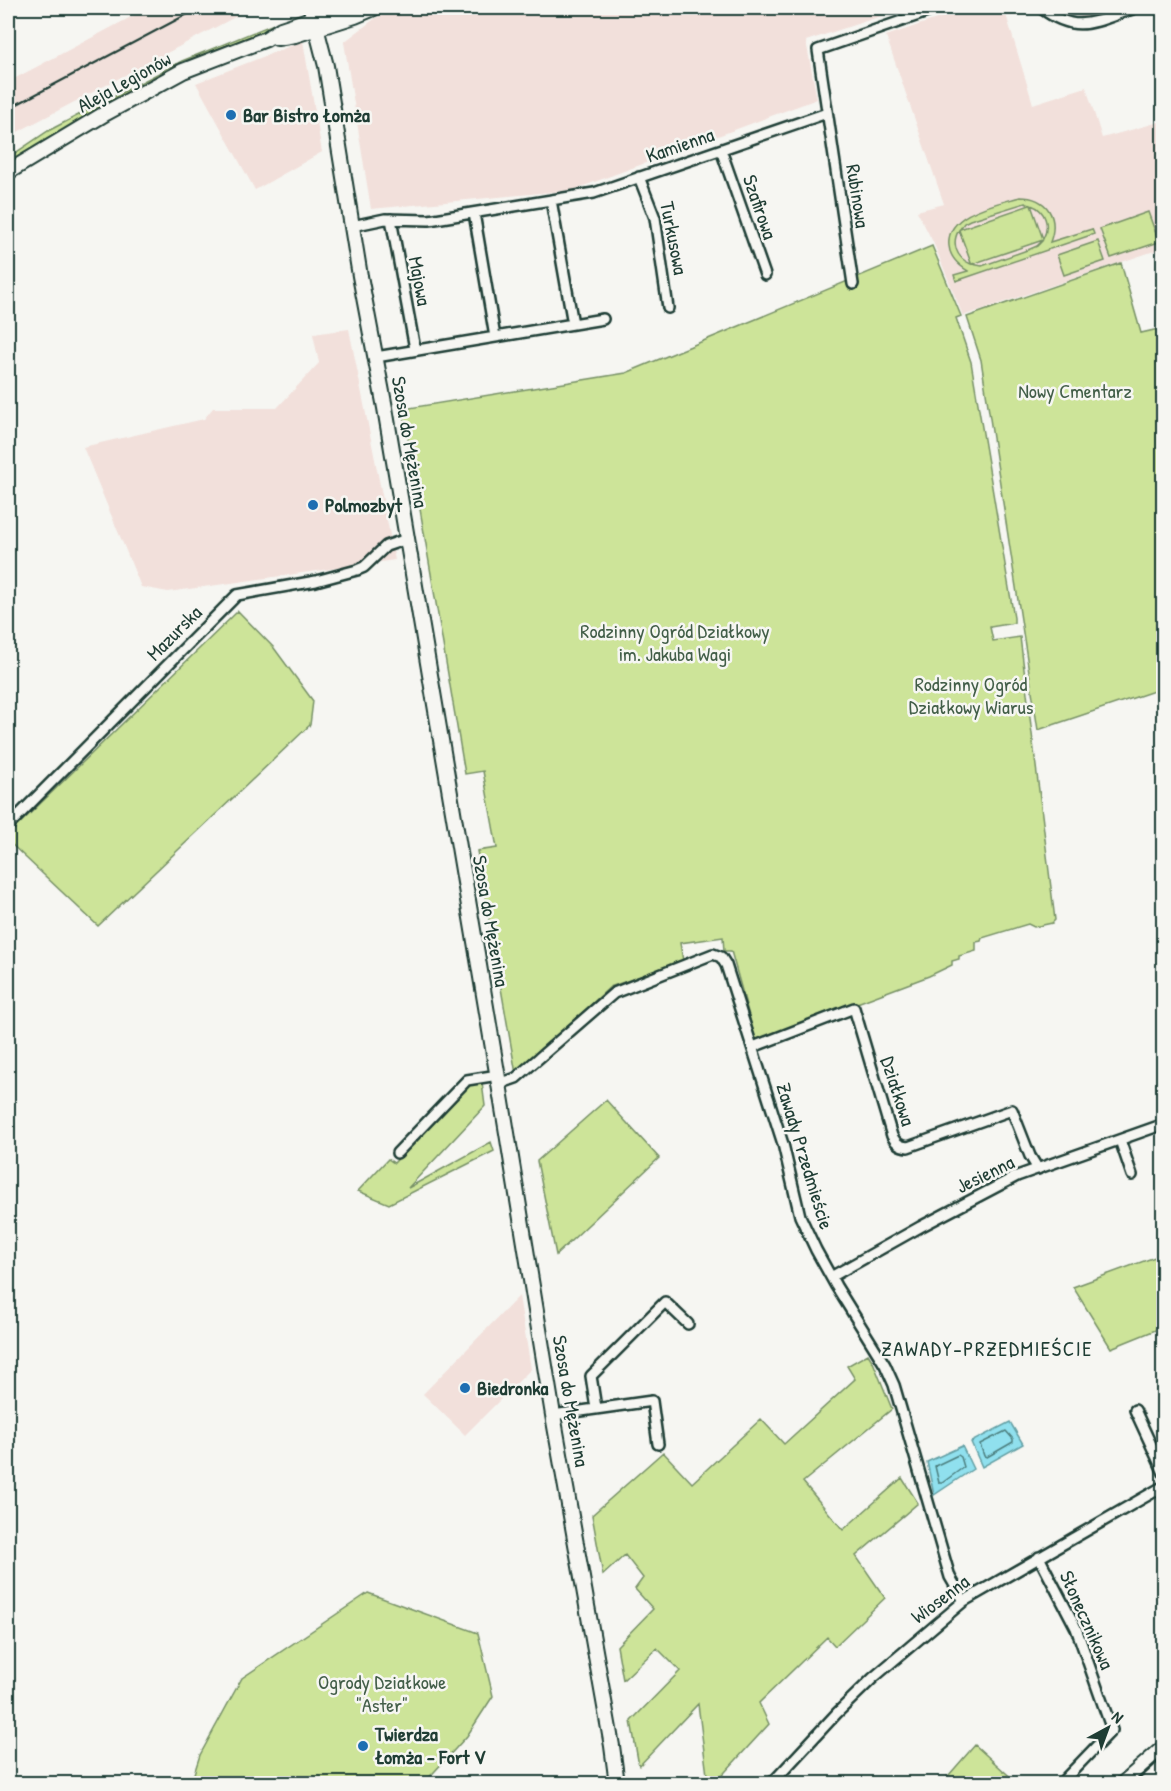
<svg xmlns="http://www.w3.org/2000/svg" width="1171" height="1791" viewBox="0 0 1171 1791" font-family="'Patrick Hand',sans-serif">
	<style>
		.built { fill: #f2e0db }
		.green { fill: #cde499; stroke: #769066; stroke-width: 1.5; fill-rule: evenodd }
		.water { fill: #90e0ee; stroke: #639fa4; stroke-width: 1.5 }
		.lines { fill: none; stroke-linecap: round; stroke-linejoin: round }
		.shore { stroke: #4c7e7e; stroke-width: 1.5 }
		.minor-casing { stroke: #1f3d34; stroke-width: 14 }
		.tertiary-casing { stroke: #1f3d34; stroke-width: 16 }
		.secondary-casing { stroke: #1f3d34; stroke-width: 18 }
		.minor { stroke: #f6f6f2; stroke-width: 9 }
		.tertiary { stroke: #f6f6f2; stroke-width: 12 }
		.secondary { stroke: #f6f6f2; stroke-width: 14 }
		.rail { stroke: #1f3d34; stroke-width: 2 }
		.poi-dot { fill: #1f6fb2; stroke: #f6f6f2; stroke-width: 2 }
		.labels { text-anchor: middle; stroke-width: 5; stroke-linejoin: round; paint-order: stroke }
		.street-label { font-size: 20px; fill: #1f3d34; stroke: #f6f6f2 }
		.poi-label { font-size: 20px; font-weight: bold; fill: #1f3d34; stroke: #f6f6f2; text-anchor: start }
		.park-label { font-size: 20px; fill: #425e48; stroke: #f6f6f2 }
		.neighbourhood-label { font-size: 21px; letter-spacing: 1.5px; fill: #1f3d34; stroke: #f6f6f2 }
	</style>
	<rect width="100%" height="100%" fill="#f6f6f2"/>
	<filter id="ink" filterUnits="userSpaceOnUse"><feTurbulence type="fractalNoise" baseFrequency=".0167" numOctaves="2"/><feDisplacementMap in="SourceGraphic" scale="12" xChannelSelector="R" yChannelSelector="G"/><feConvolveMatrix kernelMatrix="1 2 1 2 8 2 1 2 1" color-interpolation-filters="sRGB"/></filter>
	<g filter="url(#ink)">
		<path class="built" d="M148,8h104l-244,129v-55z
			M407,8h498l-99,33 11,58 -244,91 -202,19 -27,-167 33,-25z
			M969,8h8l1,2 6,-2h20l29,96 53,-17 16,51 61,-17v127l-200,68 -30,-74 -16,-31 27,-7 -58,-168z
			M1054,8h59l-27,10 -28,-7z
			M303,41l19,111 -67,38 -59,-107z
			M349,329l46,231 -227,32 -27,-5 -58,-140 121,-28 9,-11h64l42,-45 -6,-29z
			M519,1296l12,73 -66,66 -42,-41z"/>
		<path class="green" d="M281,21l4,3 -101,41 -176,102v-9l40,-27 134,-70z
			M1020,197c28,0 39,21 30,45l42,-13 2,5 -138,47 -2,-6 14,-4c-10,-6 -18,-14 -19,-25 -4,-33 47,-42 71,-49zM1025,203l5,2 -70,24 4,-6 6,-3zM1031,205c15,5 19,21 12,34zM959,230l12,33v1c-15,-6 -20,-21 -12,-34zM1043,240l-6,6 -7,3 -48,17 -10,-2z
			M1148,212l11,30 -48,16 -11,-29z
			M1098,241l7,20 -41,14 -7,-20z
			M932,246l29,70 -5,2 15,44 43,256v5l-24,4 3,14 27,-4 35,283 -3,3 -18,4 -6,-3 -46,14 -1,3 -5,1v9l-17,5v3l-7,2v4l-23,11 -173,65 -25,-90h-7l-1,-14 -43,6 3,18 -73,26 -94,87 -39,-223 20,-3 -14,-77 -18,3 -62,-365 223,-36z
			M1121,263l20,70 22,-5v360l-125,42 -57,-370 -14,-43z
			M238,611l36,37 39,53 -3,24 -212,201 -90,-85v-6z
			M482,1083l3,23 -77,82 83,-46 3,9 -105,53 -31,-13 30,-32 6,4 75,-79z
			M606,1100l53,58 -103,97 -19,-94z
			M1163,1254v73l-52,21 -38,-61z
			M868,1354l5,8 19,47 -89,73 40,48 59,-52 16,25 -62,53 29,42 -50,48 -8,-9 -68,66 10,21 -54,59 -8,-8 -9,-71 -59,62 -8,-45 49,-50 -23,-23 -34,32 -6,-34 36,-37 -18,-20 8,-11 -18,-23 -22,20 -11,-60 71,-63 29,31 69,-64 23,25 71,-65 -8,-13z
			M368,1593l110,40 15,63 -26,40 -43,47h-233l9,-28 42,-77z
			M975,1745l42,38h-75z"/>
		<path class="water" d="M1010,1422l13,22 -41,23 -11,-25z
			M962,1446l11,23 -39,26 -7,-33z"/>
		<g class="lines">
			<path class="shore" d="M1006,1431l7,8v3l-26,15 -3,-1 -4,-12z
				M958,1455l3,2 3,10 -22,16h-3l-4,-17z"/>
			<defs>
				<path id="minor" d="M1041,8c37,28 54,13 94,0
					M721,150l44,125
					M639,177l16,41 13,90
					M551,200l22,124
					M474,213l21,124
					M391,219l24,130
					M352,226l33,-7 44,1 165,-27 233,-80
					M853,284l-35,-234 121,-42
					M376,357l227,-38
					M8,826l229,-231 79,-14 41,-11 7,-3 22,-21 21,-7
					M753,1047l101,-39 38,128c4,7 7,10 16,11l104,-37 18,46 8,13
					M499,1084l17,-6 98,-85 99,-39 8,3 5,8 57,179 17,72 16,34 20,36 49,79 9,20 56,192 14,24
					M1120,1140l12,35
					M397,1153l70,-73 31,-5
					M831,1277l89,-50 97,-51 147,-52
					M596,1408l-5,-32 74,-74 23,22
					M1135,1410l29,63
					M553,1415l99,-14 6,43
					M1039,1557l37,71 36,102 -52,54
					M771,1784l66,-71 36,-35 91,-77 200,-115"/>
				<path id="tertiary" d="M1121,1784l43,-38
					M1144,1784l20,-18"/>
				<path id="secondary" d="M311,8l15,58 34,210 25,132 114,676 54,331 59,331 5,38
					M277,38l18,-3 60,-19 19,-8
					M8,172l98,-59 77,-42 83,-32 15,-10 63,-21"/>
			</defs>
			<use href="#minor" class="minor-casing"/>
			<use href="#tertiary" class="tertiary-casing"/>
			<use href="#secondary" class="secondary-casing"/>
			<use href="#minor" class="minor"/>
			<use href="#tertiary" class="tertiary"/>
			<use href="#secondary" class="secondary"/>
			<path class="rail" d="M8,109l191,-101"/>
		</g>
	</g>
	<g class="poi-dot">
		<circle cx="231" cy="115" r="6"/>
		<circle cx="313" cy="505" r="6"/>
		<circle cx="465" cy="1388" r="6"/>
		<circle cx="363" cy="1746" r="6"/>
	</g>
	<g class="labels">
		<g class="street-label">
			<text transform="translate(124 82) rotate(-29)" y="7">Aleja Legionów</text>
			<text transform="translate(680 145) rotate(-19)" y="7">Kamienna</text>
			<text transform="translate(858 196) rotate(81)" y="7">Rubinowa</text>
			<text transform="translate(760 207) rotate(71)" y="7">Szafirowa</text>
			<text transform="translate(674 238) rotate(79)" y="7">Turkusowa</text>
			<text transform="translate(420 281) rotate(79)" y="7">Majowa</text>
			<text transform="translate(410 442) rotate(80)" y="7">Szosa do Mężenina</text>
			<text transform="translate(174 633) rotate(-45)" y="7">Mazurska</text>
			<text transform="translate(491 921) rotate(80)" y="7">Szosa do Mężenina</text>
			<text transform="translate(898 1091) rotate(72)" y="7">Działkowa</text>
			<text transform="translate(805 1156) rotate(73)" y="7">Zawady Przedmieście</text>
			<text transform="translate(985 1174) rotate(-26)" y="7">Jesienna</text>
			<text transform="translate(571 1401) rotate(80)" y="7">Szosa do Mężenina</text>
			<text transform="translate(940 1599) rotate(-37)" y="7">Wiosenna</text>
			<text transform="translate(1087 1620) rotate(66)" y="7">Słonecznikowa</text>
		</g>
		<g class="poi-label">
			<text x="243" y="122">Bar Bistro Łomża</text>
			<text x="325" y="512">Polmozbyt</text>
			<text x="477" y="1395">Biedronka</text>
			<text x="375" y="1741">Twierdza<tspan x="375" dy="23">Łomża - Fort V</tspan></text>
		</g>
		<g class="park-label">
			<text x="1075" y="398">Nowy Cmentarz</text>
			<text x="675" y="638">Rodzinny Ogród Działkowy<tspan x="675" dy="23">im. Jakuba Wagi</tspan></text>
			<text x="971" y="691">Rodzinny Ogród<tspan x="971" dy="23">Działkowy Wiarus</tspan></text>
			<text x="382" y="1689">Ogrody Działkowe<tspan x="382" dy="23">"Aster"</tspan></text>
		</g>
		<g class="neighbourhood-label">
			<text x="987" y="1356">ZAWADY-PRZEDMIEŚCIE</text>
		</g>
	</g>
	<rect width="1171" height="1791" fill="none" stroke="#f6f6f2" stroke-width="30"/>
	<rect x="15" y="15" width="1141" height="1761" fill="none" stroke="#1f3d34" stroke-width="2" filter="url(#ink)"/>
	<g transform="translate(1108 1728) rotate(41)" stroke="#f6f6f2" stroke-width="4.5" paint-order="stroke">
	<path d="M0-4.5L10 22L0 15L-10 22Z" fill="#1f3d34"/>
	<text y="-9" font-size="16" font-weight="bold" text-anchor="middle" fill="#1f3d34">N</text>
	</g>
</svg>
